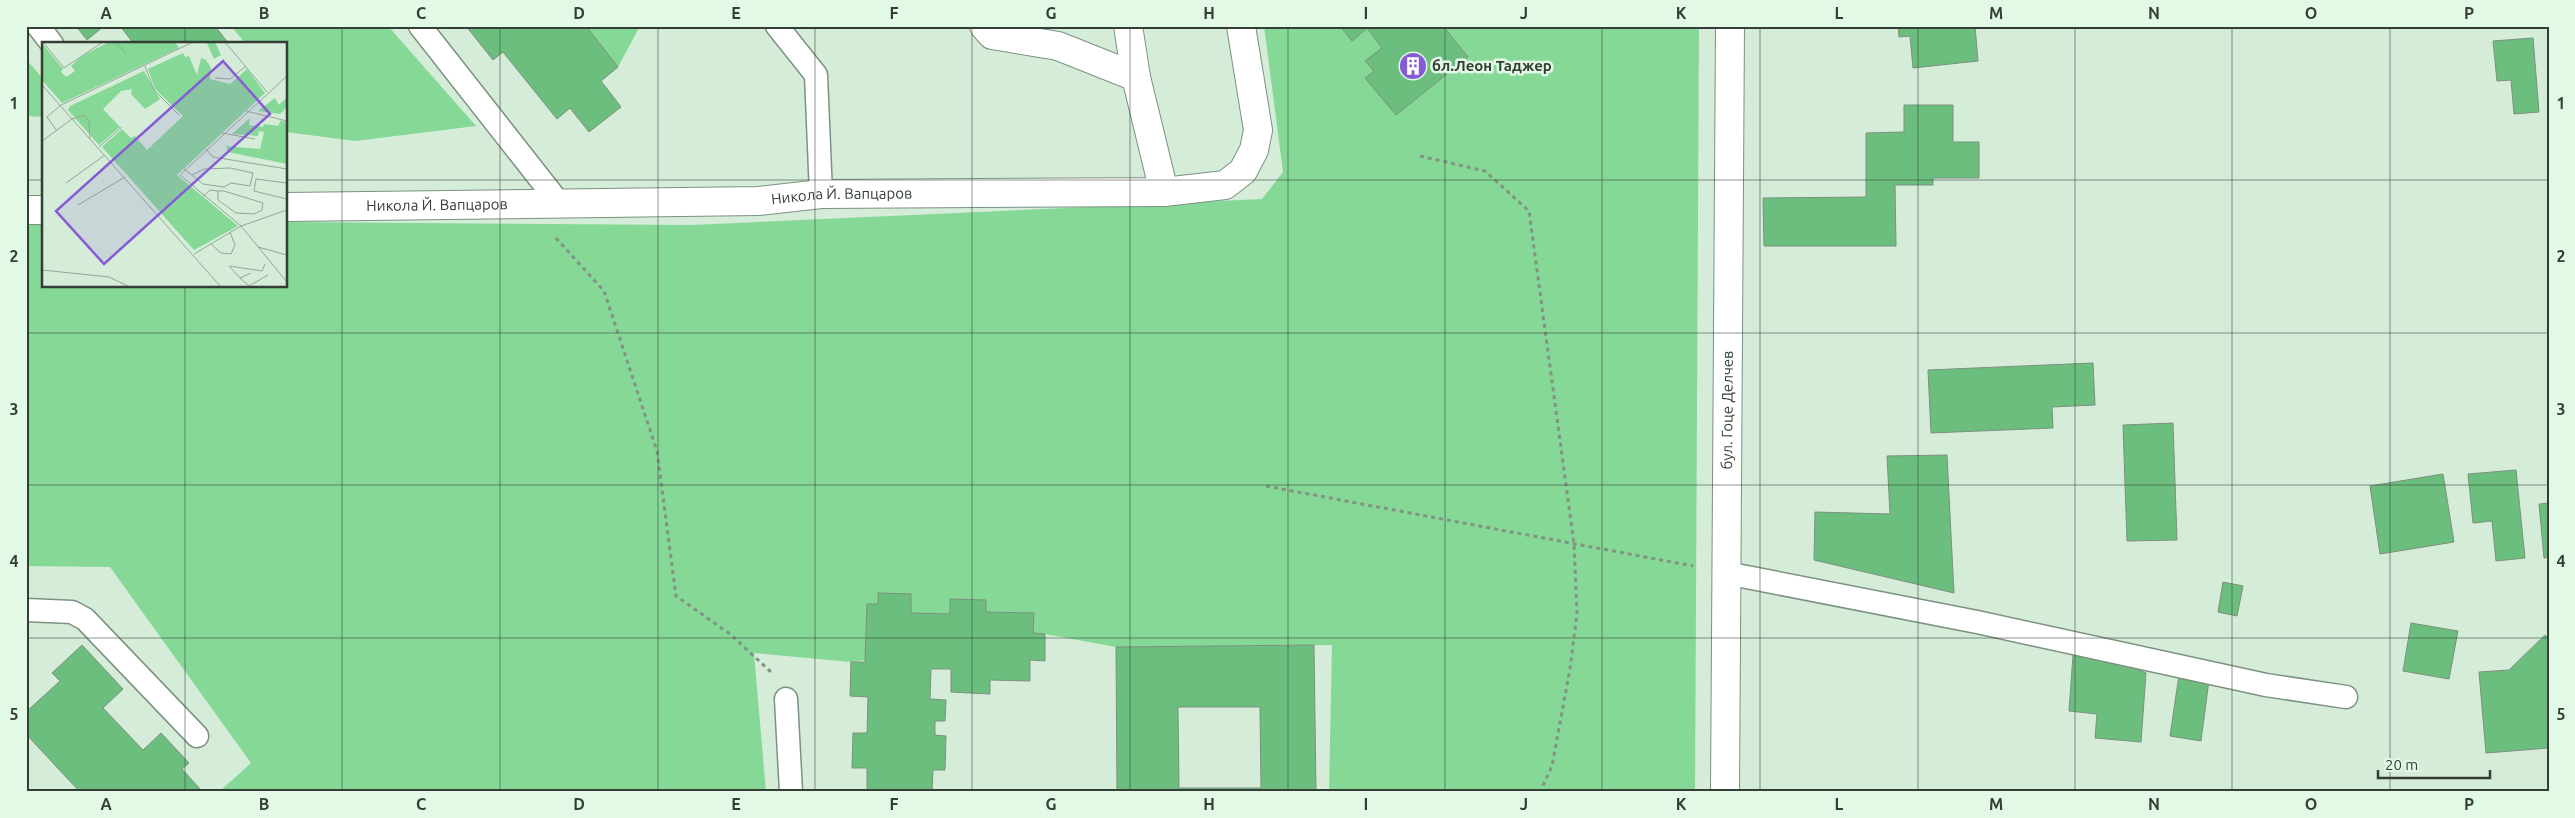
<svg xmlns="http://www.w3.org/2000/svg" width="2575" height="818" viewBox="0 0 2575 818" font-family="Ubuntu,sans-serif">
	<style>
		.green { fill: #86d897 }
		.building { fill: #6cbe7e; stroke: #7b917e; fill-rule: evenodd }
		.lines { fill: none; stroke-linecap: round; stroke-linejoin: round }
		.lane-casing { stroke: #7c9280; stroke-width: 25 }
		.street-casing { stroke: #7c9280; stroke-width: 30 }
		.secondary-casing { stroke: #7c9280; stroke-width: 30 }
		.path { stroke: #829284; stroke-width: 3; stroke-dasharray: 4 4; stroke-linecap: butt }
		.lane { stroke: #fff; stroke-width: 22 }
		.street { stroke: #fff; stroke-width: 28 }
		.secondary { stroke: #fff; stroke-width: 28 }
		.grid { fill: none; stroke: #353e36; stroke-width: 1; stroke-opacity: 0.55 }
		.labels { text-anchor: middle; stroke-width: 5; stroke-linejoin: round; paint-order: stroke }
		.poi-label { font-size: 15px; font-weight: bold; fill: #353e36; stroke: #e1f9e5; text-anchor: start }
		.street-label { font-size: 15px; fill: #353e36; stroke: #e1f9e5 }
		.inset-road { fill: none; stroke: #94a697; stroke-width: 1 }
		.view { fill: #865bd5; fill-opacity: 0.15; stroke: #865bd5; stroke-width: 2.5 }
		.inset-edge { fill: none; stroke: #353e36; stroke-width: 2.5 }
		.neatline { fill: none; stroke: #353e36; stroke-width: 2 }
		.grid-label { font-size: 16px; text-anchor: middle; font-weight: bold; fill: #353e36 }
	</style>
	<rect width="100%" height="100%" fill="#d4ecd8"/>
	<path class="green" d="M231,26h157l88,100 -121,15 -69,-9v-88h-40z
		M586,26h54l-22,41z
		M1264,26h435l-4,766h-366l3,-147 -216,2 -71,-13 -194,28 -97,-9 12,139h-547l32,-29 -141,-196 -84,-1v-346h18v66h242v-64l406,3 570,-26 21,-27z
		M26,59l18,21v37l-18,-1z"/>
	<path class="building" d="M76,26h28l-17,14z
		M120,26h95l14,18h-95z
		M466,26h120l32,41 -17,14 20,26 -32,25 -19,-24 -13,11 -54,-67 -10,8z
		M1340,26h103l25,31 -72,58 -31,-37 9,-7 -9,-10 17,-13 -15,-20 -15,13z
		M1898,26h77l3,35 -65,7 -3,-32 -11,1z
		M2533,38l6,74 -25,2 -3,-34 -14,1 -4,-40z
		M1904,105h49v37h26v36h-46v7h-38l1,61h-132l-1,-48 103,-1v-64l38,-1z
		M2093,363l2,42 -43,2 1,21 -122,5 -3,-63z
		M2173,423l4,117 -50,1 -4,-116z
		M1947,455l7,138 -140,-33 1,-48 75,2 -3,-58z
		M2516,470l9,88 -29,3 -4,-40 -19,2 -5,-49z
		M2443,474l11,68 -74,12 -10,-68z
		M2549,503v54l-5,1 -5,-54z
		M2223,582l20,4 -6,30 -19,-4z
		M878,593l33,1v19l39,1v-15l36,1v12l48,1 -1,20 12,1v27l-15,-1v21l-40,-1v14l-39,-2v-23h-20l-1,30 16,1 -1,21h-10v14l11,1 -1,34h-12l-1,22h-65v-24h-15l1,-35h14l1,-36 -18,-1 1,-34h14l2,-58h11z
		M2411,623l47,8 -9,48 -46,-8z
		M2545,635l4,4v109l-63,5 -7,-81 30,-2z
		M82,645l41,44 -20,19 40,42 18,-17 28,30 -7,6 18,20 -3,3h-117l-54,-58v-22l34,-31 -8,-8z
		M1314,645l2,147h-199l-1,-145zM1178,707h82l1,81h-82z
		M2073,655l37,3 36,15 -5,69 -46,-4 2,-24 -28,-3z
		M2179,675l30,5 -8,61 -31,-5z"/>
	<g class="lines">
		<defs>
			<path id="lane" d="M38,26l14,18
				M420,26l139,177
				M777,26l39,49 5,119
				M1726,573l251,49 289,63 80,12
				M26,610l46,2 13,7 112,117
				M786,699l5,93"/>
			<g id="street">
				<path d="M984,26l8,9 66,11 78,31"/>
				<path d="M1128,26l8,51 28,115"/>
				<path id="s1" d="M286,207l472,-6 63,-7 343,-2 61,-7 18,-14 11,-21 4,-20 -17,-104"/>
				<path d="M26,210h18"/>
			</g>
			<g id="secondary">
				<path id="s2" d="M1725,792l5,-766"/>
			</g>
		</defs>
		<use href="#lane" class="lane-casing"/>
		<use href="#street" class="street-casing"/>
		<use href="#secondary" class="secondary-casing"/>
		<path class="path" d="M1420,156l65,15 44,40 45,333 3,69 -7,56 -18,97 -12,26
			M556,238l48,53 53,160 19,145 54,38 41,38
			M1266,486l427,80"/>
		<use href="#lane" class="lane"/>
		<use href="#street" class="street"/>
		<use href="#secondary" class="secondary"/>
	</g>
	<path class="grid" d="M185,26v18M342,26v766M500,26v766M658,26v766M815,26v766M972,26v766M1130,26v766M1288,26v766M1445,26v766M1602,26v766M1760,26v766M1918,26v766M2075,26v766M2232,26v766M2390,26v766M26,180h18M286,180h2263M185,286v506M26,333h2523M26,485h2523M26,638h2523"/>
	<defs>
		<symbol id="building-disc" viewBox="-11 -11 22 22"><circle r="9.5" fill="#865bd5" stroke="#e1f9e5"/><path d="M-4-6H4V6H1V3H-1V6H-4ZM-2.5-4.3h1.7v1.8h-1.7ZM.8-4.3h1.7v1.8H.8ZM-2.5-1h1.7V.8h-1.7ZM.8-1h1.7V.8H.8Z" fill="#fff"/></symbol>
	</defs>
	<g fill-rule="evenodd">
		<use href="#building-disc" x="1397" y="50" width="32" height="32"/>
	</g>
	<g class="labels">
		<g class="poi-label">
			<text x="1432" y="71">бл.Леон Таджер</text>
		</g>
		<g class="street-label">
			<text dy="5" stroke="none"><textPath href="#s1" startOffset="556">Никола Й. Вапцаров</textPath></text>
			<text dy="5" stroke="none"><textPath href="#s1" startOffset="151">Никола Й. Вапцаров</textPath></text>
			<text dy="5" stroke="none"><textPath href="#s2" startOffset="382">бул. Гоце Делчев</textPath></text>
		</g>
	</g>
	<g transform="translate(42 42)">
		<rect width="245" height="245" fill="#d4ecd8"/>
		<path d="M67,0h66l4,6 -117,55 -20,-23v-37l21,26 -2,3 5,5 9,-6 -4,-5 11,-10zM173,0l6,13 -7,4 -7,-16zM141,11l2,4 4,-1 8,19 4,-17 5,2 5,8 -1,11 20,5 17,-15 18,24 -88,82 61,51 -44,24 -92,-103 20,-18 9,9 4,-2 12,14 36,-34 -28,-27 -7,-20zM102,29l16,28 -15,10 -14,-15 1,-5 -11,2 -18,18 17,18 -21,18 -31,-35 2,-4zM245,55v10l-7,7 -22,-3 17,-13 4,7zM208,76l-1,7 14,2 1,-3 14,2 3,-6 6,3v41l-59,-12 -2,-6 34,3 4,-17 -5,-1 -1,5 -26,-2z" fill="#86d897"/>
		<path class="inset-road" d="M1,0l21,26 39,-26M74,0l10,12M183,0l42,50M103,24l9,24 25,25M245,34l-107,99 61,51 46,56M173,36l15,1 16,-13M0,43l179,202M19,63l132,-63M204,69l41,10M15,89l-10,-14 14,-12M180,91l33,6M0,99l30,-22 12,-4 5,6 1,17M57,105l23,-20M164,107l7,8 74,12M142,127l19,15 21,3 7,-4 19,3 3,-13 -23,-5 -26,1 -12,6M24,141l39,-28M245,141l-31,-4 -2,12 33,8M161,154l7,-6 8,1h6l39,12 -1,7 -8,4 -18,-1 -18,-13v-9M36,163l47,-28M169,202l10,9 10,1 4,-9 -5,-13M216,205l29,8M152,212l47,-28 46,-16M187,224l33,5 3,-7M188,225l10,11 11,-5M0,228l67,7 21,10M198,236l9,8 19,-11"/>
		<path class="view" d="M181,19l47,53 -166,150 -48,-53z"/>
		<rect width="245" height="245" class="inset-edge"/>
	</g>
	<rect width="2575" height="818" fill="none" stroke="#e1f9e5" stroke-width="55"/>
	<path d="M2378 770v8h112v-8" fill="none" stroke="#353e36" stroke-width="2.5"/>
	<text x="2385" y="770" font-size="15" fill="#353e36" stroke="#e1f9e5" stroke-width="4" paint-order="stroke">20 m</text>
	<rect x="28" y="28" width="2520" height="762" class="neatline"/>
	<g class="grid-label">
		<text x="106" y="19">A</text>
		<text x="264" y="19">B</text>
		<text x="421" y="19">C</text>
		<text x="579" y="19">D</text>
		<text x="736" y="19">E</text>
		<text x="894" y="19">F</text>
		<text x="1051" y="19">G</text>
		<text x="1209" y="19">H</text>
		<text x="1366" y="19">I</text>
		<text x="1524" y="19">J</text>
		<text x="1681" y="19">K</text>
		<text x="1839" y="19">L</text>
		<text x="1996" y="19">M</text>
		<text x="2154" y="19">N</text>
		<text x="2311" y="19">O</text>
		<text x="2469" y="19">P</text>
		<text x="14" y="109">1</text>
		<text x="2561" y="109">1</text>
		<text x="14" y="262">2</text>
		<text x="2561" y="262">2</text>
		<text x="14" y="415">3</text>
		<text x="2561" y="415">3</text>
		<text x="14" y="567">4</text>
		<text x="2561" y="567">4</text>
		<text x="14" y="720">5</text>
		<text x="2561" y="720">5</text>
		<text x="106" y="810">A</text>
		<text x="264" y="810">B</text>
		<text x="421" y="810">C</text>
		<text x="579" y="810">D</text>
		<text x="736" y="810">E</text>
		<text x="894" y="810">F</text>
		<text x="1051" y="810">G</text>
		<text x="1209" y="810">H</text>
		<text x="1366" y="810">I</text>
		<text x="1524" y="810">J</text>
		<text x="1681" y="810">K</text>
		<text x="1839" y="810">L</text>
		<text x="1996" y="810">M</text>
		<text x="2154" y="810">N</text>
		<text x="2311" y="810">O</text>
		<text x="2469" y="810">P</text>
	</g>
</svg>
